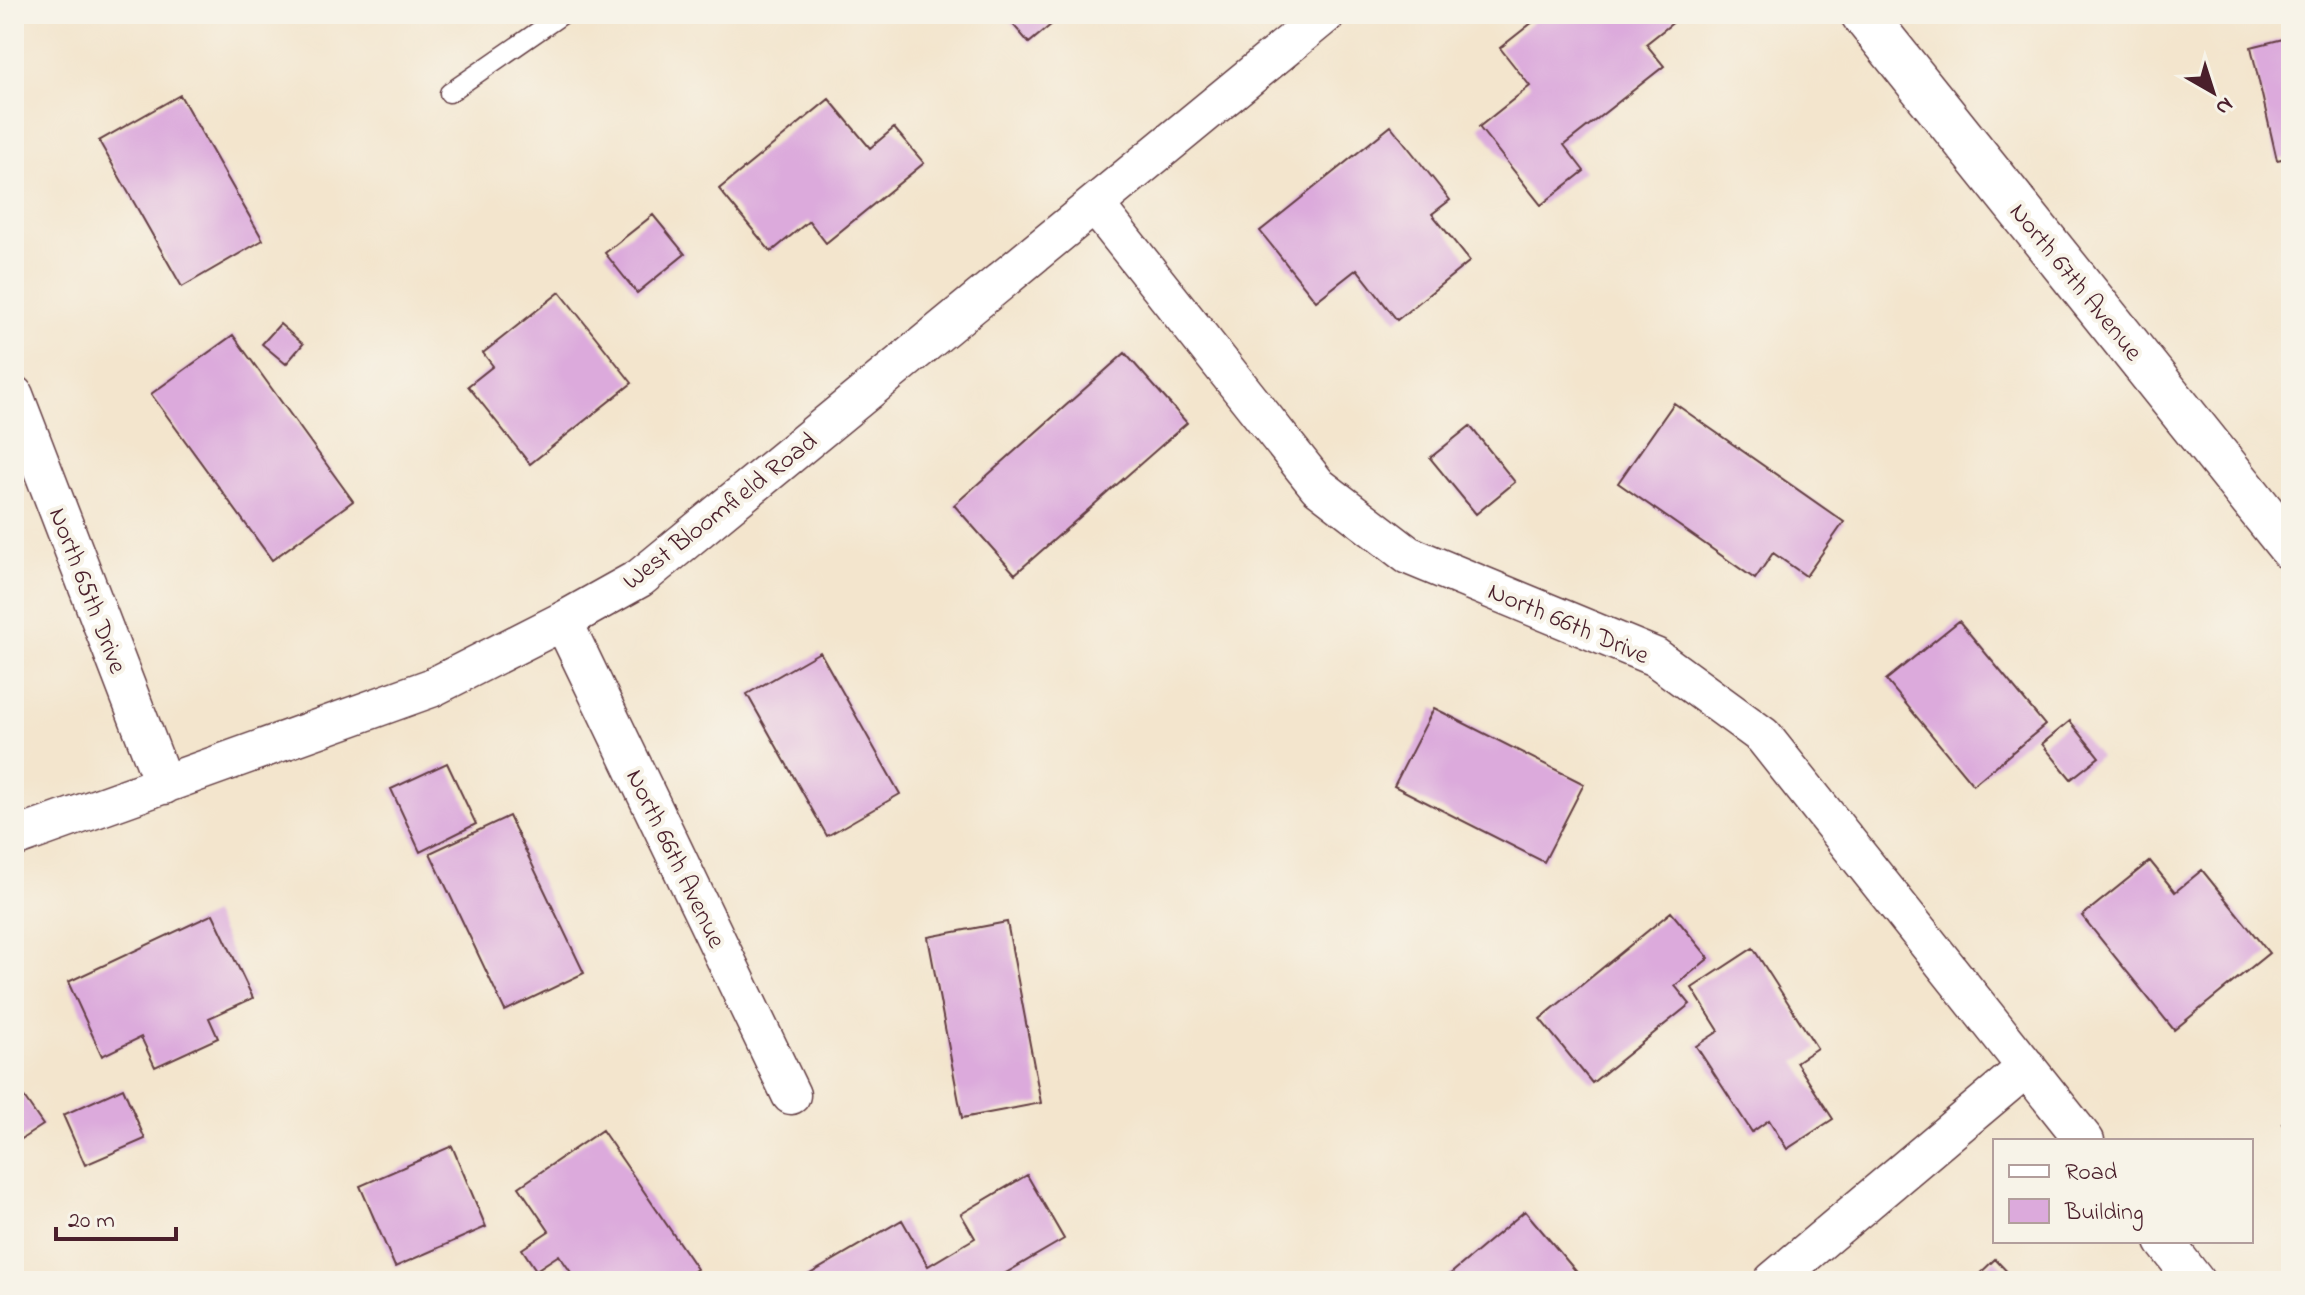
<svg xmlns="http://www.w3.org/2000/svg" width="2305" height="1295" viewBox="0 0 2305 1295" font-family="'Indie Flower',sans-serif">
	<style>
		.building { fill: #dcaadc }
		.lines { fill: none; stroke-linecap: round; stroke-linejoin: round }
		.lane-casing { stroke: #633d43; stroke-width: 21 }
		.street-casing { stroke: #633d43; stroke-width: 41 }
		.secondary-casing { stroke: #633d43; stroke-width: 47 }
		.lane { stroke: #fff; stroke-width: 18 }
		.street { stroke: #fff; stroke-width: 38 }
		.secondary { stroke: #fff; stroke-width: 44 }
		.labels { text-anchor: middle; stroke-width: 8; stroke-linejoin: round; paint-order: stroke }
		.street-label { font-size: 26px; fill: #4a1f2b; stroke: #f7f3e8 }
	</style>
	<rect width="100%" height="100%" fill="#f7f3e8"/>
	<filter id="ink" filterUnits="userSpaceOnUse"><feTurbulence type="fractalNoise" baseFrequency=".0125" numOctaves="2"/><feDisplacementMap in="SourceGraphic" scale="16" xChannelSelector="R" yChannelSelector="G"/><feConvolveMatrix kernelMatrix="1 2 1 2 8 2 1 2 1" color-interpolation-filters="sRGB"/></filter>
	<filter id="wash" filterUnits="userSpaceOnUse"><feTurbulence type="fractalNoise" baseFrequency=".006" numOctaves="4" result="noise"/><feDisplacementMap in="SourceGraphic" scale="32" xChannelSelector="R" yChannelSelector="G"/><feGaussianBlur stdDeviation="1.8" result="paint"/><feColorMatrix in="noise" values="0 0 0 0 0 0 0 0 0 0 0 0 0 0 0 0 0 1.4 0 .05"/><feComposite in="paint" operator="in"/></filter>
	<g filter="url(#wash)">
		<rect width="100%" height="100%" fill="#f3e5cd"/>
		<g id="blocks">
			<path class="building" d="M1004,14h60l-35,29z
				M1543,14h127l5,7 -29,23 18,22 -100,79 20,26 -43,34 -62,-78 51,-41 -30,-38z
				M2291,37v120l-14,3 -26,-113z
				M180,95l83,145 -81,47 -83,-146z
				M829,99l41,49 24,-20 30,35 -98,80 -17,-22 -38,31 -52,-63z
				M1391,126l59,74 -18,14 38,47 -73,59 -40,-51 -41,32 -56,-70z
				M653,215l32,39 -48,39 -32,-40z
				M560,292l72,91 -102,81 -62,-78 25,-20 -10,-13z
				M280,324l23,20 -17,20 -24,-20z
				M233,335l120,166 -81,59 -121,-166z
				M1125,353l62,70 -172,151 -61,-69z
				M1674,403l170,119 -38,54 -33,-23 -18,26 -137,-96z
				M1470,426l45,56 -39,32 -46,-56z
				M1959,621l86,104 -72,60 -87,-105z
				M820,652l80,142 -73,42 -80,-142z
				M1434,708l150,76 -40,78 -150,-76z
				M2070,721l29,36 -28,22 -29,-35z
				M447,763l29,61 -56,28 -29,-63z
				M509,816l75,157 -79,38 -75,-158z
				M2150,861l25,31 27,-22 67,83 -95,77 -92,-114z
				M1671,912l38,46 -34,28 15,18 -98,79 -52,-64z
				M213,914l40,84 -44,20 9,20 -63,29 -14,-30 -39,19 -34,-74z
				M1007,922l34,181 -79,15 -34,-181z
				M1753,948l64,100 -21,14 37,57 -46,30 -18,-29 -17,12 -56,-86 23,-15 -27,-43z
				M14,1083l29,42 -29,19z
				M123,1088l22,51 -60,26 -22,-50z
				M2291,1117v18l-9,-11z
				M602,1130l95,139 -18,12h-102l-18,-26 -23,15 -14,-21 27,-18 -30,-44z
				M452,1146l34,81 -91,40 -35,-81z
				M1027,1175l37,64 -72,42h-194l104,-61 26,46 47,-28 -14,-24z
				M1525,1211l55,65 -6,5h-132z
				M1995,1259l21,22h-44z"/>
		</g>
	</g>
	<g filter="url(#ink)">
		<use href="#blocks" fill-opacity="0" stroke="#633d43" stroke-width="2"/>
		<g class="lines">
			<defs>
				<path id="lane" d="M449,93l114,-79"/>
				<path id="street" d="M1095,205l223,281 90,69 247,102 108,79 322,405
					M14,395l150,390
					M563,621l228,474
					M14,838l417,-150 132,-67 77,-43 686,-564
					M2164,1241l31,40
					M1773,1281l254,-214"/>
				<path id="secondary" d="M1863,14l428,534"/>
			</defs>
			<use href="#lane" class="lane-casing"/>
			<use href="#street" class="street-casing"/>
			<use href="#secondary" class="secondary-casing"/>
			<use href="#lane" class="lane"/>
			<use href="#street" class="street"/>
			<use href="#secondary" class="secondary"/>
		</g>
	</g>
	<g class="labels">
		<g class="street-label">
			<text transform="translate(2077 281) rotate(51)" y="9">North 67th Avenue</text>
			<text transform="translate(719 510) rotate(-38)" y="9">West Bloomfield Road</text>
			<text transform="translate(89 590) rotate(69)" y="9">North 65th Drive</text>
			<text transform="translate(1569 622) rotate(23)" y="9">North 66th Drive</text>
			<text transform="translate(677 858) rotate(64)" y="9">North 66th Avenue</text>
		</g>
	</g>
	<rect width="2305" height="1295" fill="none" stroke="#f7f3e8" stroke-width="48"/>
	<rect x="1993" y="1139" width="260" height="104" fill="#f7f3e8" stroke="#b29e9c" stroke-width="2"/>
	<rect x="2009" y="1165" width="40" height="12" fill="#ffffff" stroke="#b29e9c" stroke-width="2"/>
	<text x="2065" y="1179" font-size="24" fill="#4a1f2b">Road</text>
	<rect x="2009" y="1199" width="40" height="24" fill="#dcaadc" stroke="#b29e9c" stroke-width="2"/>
	<text x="2065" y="1219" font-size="24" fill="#4a1f2b">Building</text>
	<g transform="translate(2213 92) rotate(141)" stroke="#f7f3e8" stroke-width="6" paint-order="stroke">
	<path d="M0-6L14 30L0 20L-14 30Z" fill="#4a1f2b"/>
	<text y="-12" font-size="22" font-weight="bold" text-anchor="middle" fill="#4a1f2b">N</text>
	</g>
	<path d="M56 1227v12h120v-12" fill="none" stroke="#4a1f2b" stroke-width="4"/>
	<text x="68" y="1227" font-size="24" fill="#4a1f2b" stroke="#f7f3e8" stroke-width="6" paint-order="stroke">20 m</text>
</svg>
